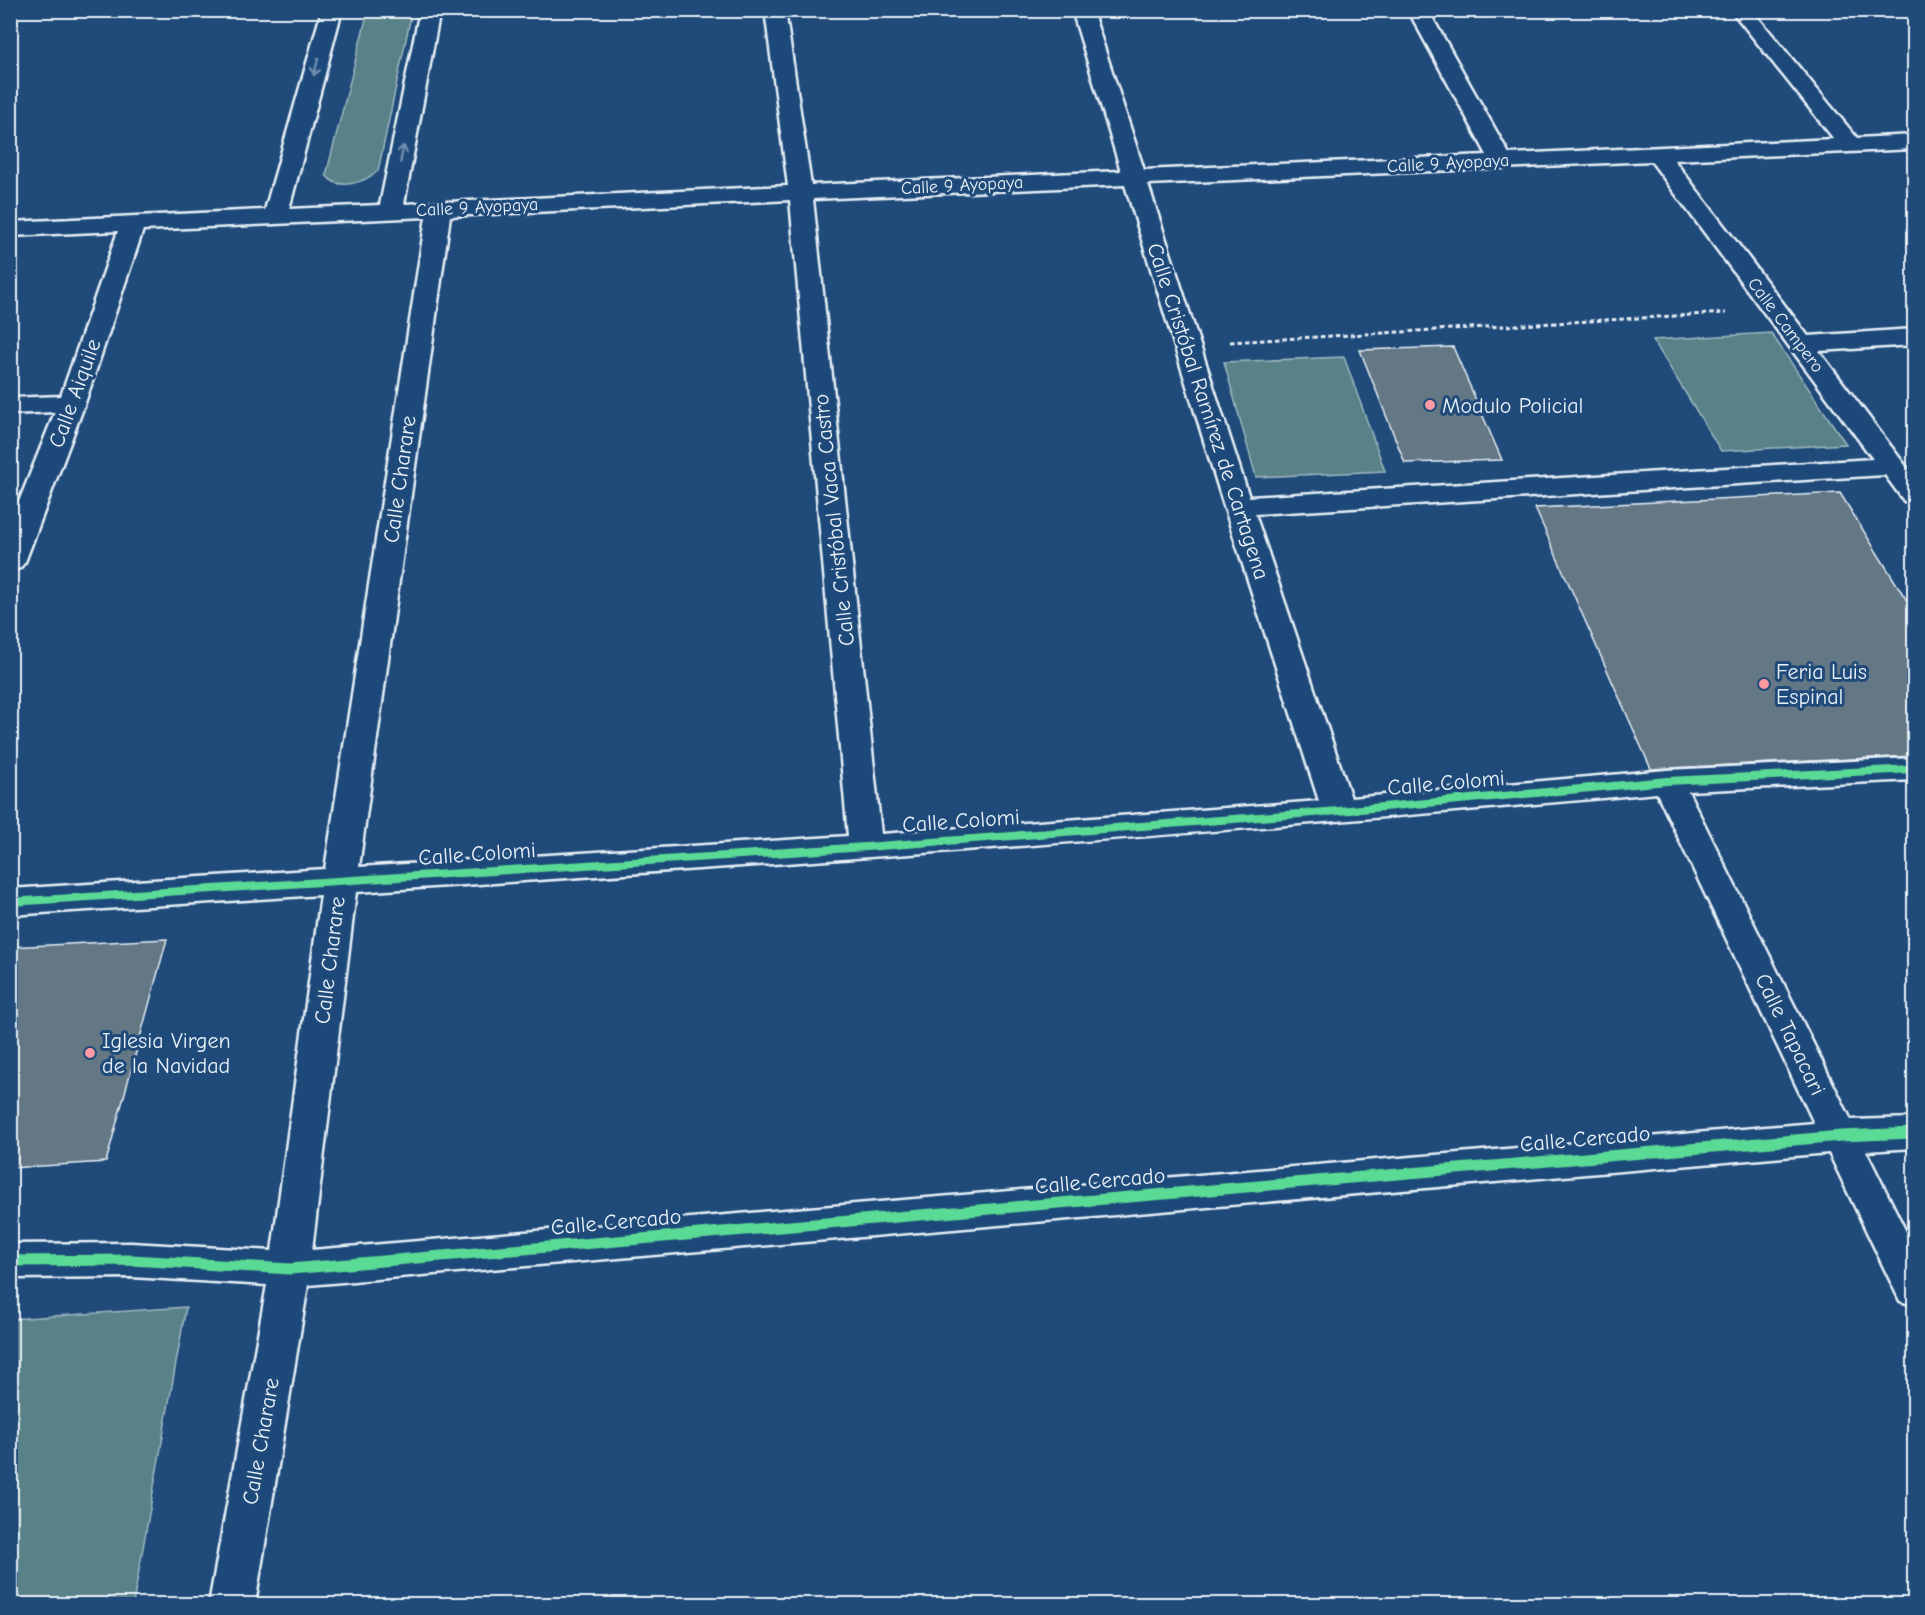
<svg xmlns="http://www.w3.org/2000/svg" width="1925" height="1615" viewBox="0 0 1925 1615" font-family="'Comic Neue',sans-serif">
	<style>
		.green { fill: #588188; stroke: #a0b9c0; stroke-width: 1.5 }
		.building { fill: #647785; stroke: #e8f1f8; stroke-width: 1.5 }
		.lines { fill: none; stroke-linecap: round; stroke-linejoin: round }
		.minor-casing { stroke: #e8f1f8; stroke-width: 5 }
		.path { stroke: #e8f1f8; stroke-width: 3; stroke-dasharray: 4.5 3; stroke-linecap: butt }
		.minor { fill: #1f4a7a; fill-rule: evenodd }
		.cycleway-far1-casing { stroke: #1f4a7a; stroke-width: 12 }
		.cycleway-casing { stroke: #1f4a7a; stroke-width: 15 }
		.cycleway-far1 { stroke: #5adb95; stroke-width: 8 }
		.cycleway { stroke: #5adb95; stroke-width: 11 }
		.oneway { stroke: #6f8dac }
		.poi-dot { fill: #ff9aa2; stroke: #1f4a7a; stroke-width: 2 }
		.labels { text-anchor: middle; stroke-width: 6; stroke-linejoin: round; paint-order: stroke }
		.far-street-label { font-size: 18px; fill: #e8f1f8; stroke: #1f4a7a }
		.street-label { font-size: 22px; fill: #e8f1f8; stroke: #1f4a7a }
		.poi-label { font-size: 22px; fill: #e8f1f8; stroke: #1f4a7a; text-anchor: start }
	</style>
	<rect width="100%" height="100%" fill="#1f4a7a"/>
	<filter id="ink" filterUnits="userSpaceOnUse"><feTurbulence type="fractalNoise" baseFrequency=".0167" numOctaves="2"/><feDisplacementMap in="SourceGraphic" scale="12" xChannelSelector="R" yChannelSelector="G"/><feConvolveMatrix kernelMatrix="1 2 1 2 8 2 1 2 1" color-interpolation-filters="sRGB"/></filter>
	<g filter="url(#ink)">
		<path class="green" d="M368,11h44l-34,160c-13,11 -40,21 -52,4z
			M1771,333l75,111 -125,7 -68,-111z
			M1344,357l41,114 -129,6 -32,-115z
			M186,1307l-53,297h-122v-285z"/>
		<path class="building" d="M1453,347l49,113 -97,3 -45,-113z
			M1840,493l74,119v144l-263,13 -116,-261z
			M167,939l-61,223 -96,6v-221z"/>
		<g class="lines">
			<defs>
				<path id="minor" d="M322,10h20l-53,199 91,-4 40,-195h20l-36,194 384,-18 -23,-176h20l26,175 310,-14 -49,-161h20l52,160 343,-15 -79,-145h20l81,144 325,-15 -103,-129h21l105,128 57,-3v14l-240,11 134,176 106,-7v16l-95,6 95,126v26l-10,-2 -19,-26 -630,39 96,284 316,-28 247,-12v22l-226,11 163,329 63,-2v30l-48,3 48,97v57l-14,-4 -71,-148 -1521,132 -53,319h-46l58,-319 -136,-8 -121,1v-34l121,-1 141,8 49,-356 -311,20v-26l315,-20 101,-652 -283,13 -58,173 -60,159 -5,6 -10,3v-47l45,-112 -45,2v-16l51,-2 57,-165 -108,5v-14l255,-12zM1651,161l222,298 -624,38 -101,-313zM1125,185l99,321 95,295 -438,33 -68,-635zM790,200l58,636 -489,31 91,-651zM1657,793l157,330 -1502,127 44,-358c434,-28 867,-59 1301,-99z"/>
			</defs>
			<use href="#minor" class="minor-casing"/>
			<path class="path" d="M1230,342l496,-29"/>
			<use href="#minor" class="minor"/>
			<defs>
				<path id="cycleway-far1" d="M10,902l856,-55 473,-36 328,-30 247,-12"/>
				<path id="cycleway" d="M10,1261l121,-1 159,9 1551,-133 73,-3"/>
			</defs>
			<use href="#cycleway-far1" class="cycleway-far1-casing"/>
			<use href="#cycleway" class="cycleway-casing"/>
			<use href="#cycleway-far1" class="cycleway-far1"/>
			<use href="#cycleway" class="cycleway"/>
		</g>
		<defs><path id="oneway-shaft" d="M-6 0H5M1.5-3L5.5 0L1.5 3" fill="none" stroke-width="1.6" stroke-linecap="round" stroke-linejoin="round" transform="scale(1.5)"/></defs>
		<g class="oneway">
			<use href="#oneway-shaft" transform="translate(316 67) rotate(105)"/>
			<use href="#oneway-shaft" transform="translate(402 154) rotate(-79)"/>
		</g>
	</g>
	<g class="poi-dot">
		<circle cx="1430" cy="405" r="6"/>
		<circle cx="1764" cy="684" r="6"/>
		<circle cx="90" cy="1053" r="6"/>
	</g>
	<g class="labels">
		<g class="far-street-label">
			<text transform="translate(1448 163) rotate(-3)" y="6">Calle 9 Ayopaya</text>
			<text transform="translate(962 185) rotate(-3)" y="6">Calle 9 Ayopaya</text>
			<text transform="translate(477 207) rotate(-3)" y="6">Calle 9 Ayopaya</text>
			<text transform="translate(1786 325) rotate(53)" y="6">Calle Campero</text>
		</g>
		<g class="street-label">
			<text transform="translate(74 393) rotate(-70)" y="8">Calle Aiquile</text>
			<text transform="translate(1209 411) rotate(72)" y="8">Calle Cristóbal Ramírez de Cartagena</text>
			<text transform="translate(399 479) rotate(-82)" y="8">Calle Charare</text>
			<text transform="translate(833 520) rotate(-96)" y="8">Calle Cristóbal Vaca Castro</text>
			<text transform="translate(1446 782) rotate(-5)" y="8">Calle Colomi</text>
			<text transform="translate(961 820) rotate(-4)" y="8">Calle Colomi</text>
			<text transform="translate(477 853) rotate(-4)" y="8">Calle Colomi</text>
			<text transform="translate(329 960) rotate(-83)" y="8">Calle Charare</text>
			<text transform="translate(1791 1034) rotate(64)" y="8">Calle Tapacari</text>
			<text transform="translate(1585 1138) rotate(-5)" y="8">Calle Cercado</text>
			<text transform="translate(1100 1180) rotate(-5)" y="8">Calle Cercado</text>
			<text transform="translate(616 1221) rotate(-5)" y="8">Calle Cercado</text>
			<text transform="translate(260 1441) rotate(-80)" y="8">Calle Charare</text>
		</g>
		<g class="poi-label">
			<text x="1442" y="413">Modulo Policial</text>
			<text x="1776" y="679">Feria Luis<tspan x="1776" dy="25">Espinal</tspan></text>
			<text x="102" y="1048">Iglesia Virgen<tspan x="102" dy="25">de la Navidad</tspan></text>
		</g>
	</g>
	<rect width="1925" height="1615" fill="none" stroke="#1f4a7a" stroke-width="36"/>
	<rect x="18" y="18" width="1889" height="1579" fill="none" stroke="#e8f1f8" stroke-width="2" filter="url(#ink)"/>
</svg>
